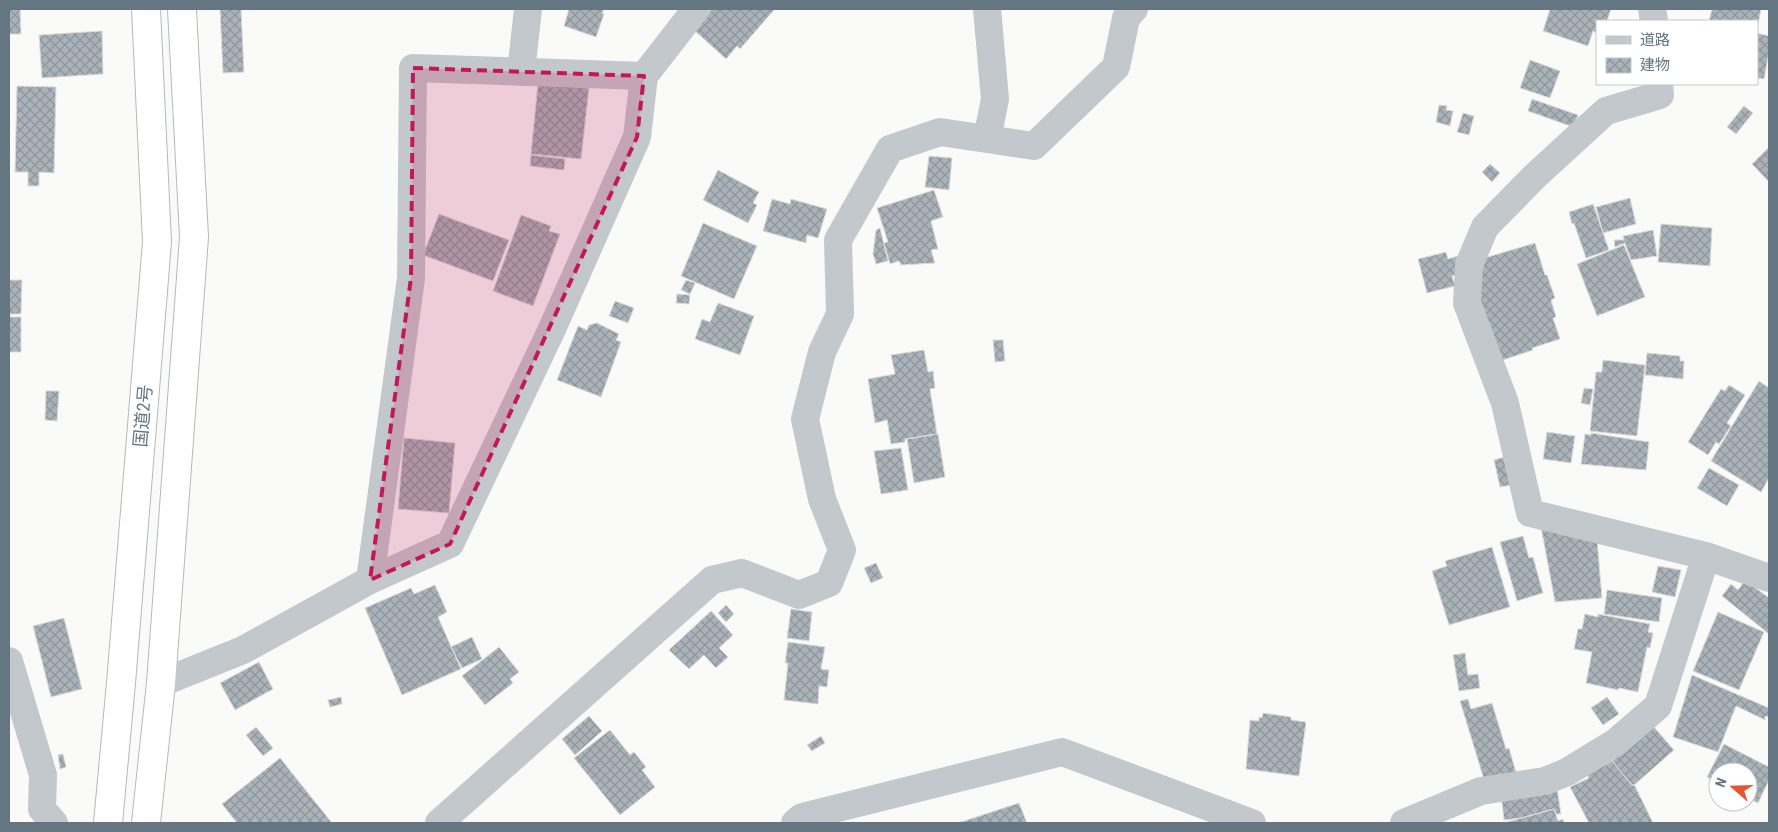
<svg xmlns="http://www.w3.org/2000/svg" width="1778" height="832" viewBox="0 0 1778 832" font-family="'Roboto Condensed','Noto Sans JP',sans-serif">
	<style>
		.building { fill: url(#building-cross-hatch); stroke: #dcdcda }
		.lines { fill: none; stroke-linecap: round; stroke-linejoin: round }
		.highway-casing { stroke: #b4b9bd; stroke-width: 30 }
		.street { stroke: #c3c8cc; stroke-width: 28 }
		.highway { stroke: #fff; stroke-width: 28 }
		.marked { fill: #c2185b; fill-opacity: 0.2; stroke: #c2185b; stroke-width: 4; stroke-dasharray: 10 6; stroke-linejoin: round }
		.labels { text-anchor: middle; stroke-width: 5; stroke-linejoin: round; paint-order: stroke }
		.street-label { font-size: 18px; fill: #657683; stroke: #fff }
	</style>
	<defs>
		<pattern id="building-cross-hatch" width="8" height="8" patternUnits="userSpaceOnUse" patternTransform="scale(1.25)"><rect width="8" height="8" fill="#aab3b9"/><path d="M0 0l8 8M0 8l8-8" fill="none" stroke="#8e969c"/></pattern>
	</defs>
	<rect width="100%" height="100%" fill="#fafaf8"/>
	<path class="building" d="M9,9h11l1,25h-12z
		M220,9h21l3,63 -21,1z
		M569,9h35l-2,4 2,1 -8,23 -32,-11z
		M712,9h60l2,1 -34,39 -3,-3 -11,13 -32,-29z
		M1550,9h61l-4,12h-10v12l-4,-2 -5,15 -45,-15z
		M1712,9h49l-4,21v-9h-48z
		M102,31l1,43 -61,4 -3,-43z
		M1757,33l12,3v16l-5,27 -7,-1z
		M1530,60l30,11 -10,27 -30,-10z
		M538,83l51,5 -8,71 -50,-5z
		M17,86l39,1 -2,86 -15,-1v14h-11v-14h-13z
		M1532,99l46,16 -5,12 -45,-16z
		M1439,105l8,1 -1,4 7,1 -3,15 -14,-4z
		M1744,106l9,7 -17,21 -9,-7z
		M1463,113l11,3 -5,19 -12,-3z
		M1769,147v35l-17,-18z
		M531,155l34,4 -1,11 -34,-4z
		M929,156l23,2 -3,32 -24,-3z
		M1490,164l10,9 -8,9 -10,-10z
		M718,170l41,22 -6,11 4,2 -9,18 -45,-23z
		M934,190l9,27 -12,4 7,28 -7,1 4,13 -34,2 -2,-4 -9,3 -6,-21 4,-1 -11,-34z
		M1630,198l6,26 -33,9 -7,-26z
		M772,199l18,5 1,-5 36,10 -9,29 -11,-3 -1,8 -43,-12z
		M1593,204l16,46 -23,8 -12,-35 -2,1 -3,-12z
		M439,214l70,26 -16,41 -70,-26z
		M521,215l30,11 -2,5 11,3 -27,72 -40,-15z
		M703,223l54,23 -23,53 -53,-23z
		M1661,224l51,4 -2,38 -52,-4z
		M880,228l8,33 -12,3 -3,-10 3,-24z
		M1653,230l4,26 -26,4 -6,-17 -10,4 -1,-7h10l-1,-4z
		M1535,243l10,32h2l8,23 -4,2 5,17 -3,1 7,21 -28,9 1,2 -33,11 -26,-74 3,-17 6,-2 -2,-9z
		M1624,245l21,52 -48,19 -20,-52z
		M1446,252l2,7 10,-3 5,17 -11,3 3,10 -28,7 -9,-34z
		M9,280h13l-1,34h-12z
		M686,280l9,3 -5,11 -9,-4z
		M677,294l13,1 -1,9 -13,-1z
		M615,301l19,7 -6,15 -19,-7z
		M718,303l36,13 -14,39 -45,-16 7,-20 8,3z
		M9,317h12v35h-12z
		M597,323l22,11 -3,6 5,2 -20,55 -44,-17 21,-54 9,4 2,-5z
		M993,340h10l2,21 -10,1z
		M924,350l4,22 5,-1 2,17 -5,1 7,45 -32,5v3l-14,2 -4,-24 -12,3 -7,-44 27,-5 -4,-19z
		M1647,353l33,3v5h4l-1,18 -38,-4z
		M1603,360l42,5 -8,71 -47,-5 6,-59h6z
		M1759,381l10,7v90l-8,14 -50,-31z
		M1729,385l16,10 -18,28 4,3 -12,18 -3,-2 -8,13 -20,-13 33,-53 4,2z
		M1584,388l9,1 -3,16 -9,-2z
		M46,391h13l-2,30 -12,-1z
		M1547,432l28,4 -4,27 -28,-4z
		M1591,433l58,9 -3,28 -65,-6 4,-30 6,1z
		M938,434l7,43 -31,6 -7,-44z
		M404,438l51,5 -6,70 -51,-4z
		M901,448l7,42 -27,4 -7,-43z
		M1505,457l6,28 -11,2 -6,-27z
		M1709,468l30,17 -12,21 -30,-18z
		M1541,527l56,12 5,59 -47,4z
		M1523,536l6,22 4,-1 10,36 -26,8 -17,-59z
		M1492,547l18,60 -61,18 -17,-54 15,-5 -2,-5z
		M876,563l7,15 -12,5 -7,-15z
		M1658,566l23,4 -6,27 -23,-5z
		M1745,580l24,18v36l-47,-38 9,-12 7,6z
		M435,585l12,27 -9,5 23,52 -59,26 -37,-87 46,-20 3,6z
		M1607,590l55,8 -3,24 -55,-8z
		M726,605l8,9 -8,8 -8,-9z
		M791,609l21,3 -3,29 -22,-3z
		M711,611l22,24 -14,13 9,9 -12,11 -12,-13 -15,14 -20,-19z
		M1718,612l46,20 -25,58 -46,-19z
		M1585,614l13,3v-3l52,10 -2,8 5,1 -3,15 -3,-1 -9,45 -19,-4 -1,2 -32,-7 6,-31 -18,-3 4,-20h4z
		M64,618l18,71 -31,8 -18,-71z
		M472,637l10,22 -20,9 -11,-21z
		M788,642l37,5 -4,22 8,1 -2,17 -8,-1 -1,18 -34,-4 4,-37h-3z
		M499,647l20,25 -9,7 3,4 -28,22 -23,-29z
		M1465,653l3,22 10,-1 2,14 -21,3 -6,-36z
		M259,662l14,27 -38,21 -15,-27z
		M1692,675l77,33v9l-4,-1v4l-29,-14 -18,46 -45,-15z
		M341,697l1,7 -12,3 -2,-7z
		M1607,697l12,17 -16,11 -12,-17z
		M1468,699l3,10 21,-6 14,46 3,-1 8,28 -31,10 -26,-85z
		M1263,713l28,4v3l15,2 -7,54 -53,-7 4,-49 9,1v-4l3,1z
		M589,716l13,15 -27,24 -13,-16z
		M1653,726l21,24 -41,36 -21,-25z
		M256,727l17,21 -10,8 -17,-21z
		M610,730l20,25 4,-3 12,15 -4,3 13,17 -35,28 -46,-57z
		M821,736l4,7 -13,8 -5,-6z
		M1724,744l45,23v13l-11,23 -10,-5v-26h-30v11l-11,-6z
		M63,754l3,13 -6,2 -2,-14z
		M280,758l52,65h-95l-15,-19z
		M1612,761l21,25 1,-2 19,39h-64l-19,-36 19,-9 -2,-3z
		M1557,788l4,26h-5l-2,-5 -33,9 -17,2 -3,-26z
		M1019,803l8,20h-69z
		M1554,809l4,12 5,-2 1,4h-60z"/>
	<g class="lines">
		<defs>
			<path id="highway" d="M108,823l13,-140 36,-441 -11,-233
				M146,823l15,-140 33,-446 -12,-228"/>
		</defs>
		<use href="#highway" class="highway-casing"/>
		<path class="street" d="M1652,9l2,12
			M521,72l7,-63
			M1659,84l1,11 -54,16 -72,66 -49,50 -16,38 -2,38 38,100 25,110 176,43 63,22
			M987,139l47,7 82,-79 10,-49 8,-9
			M370,580l41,-302 2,-210 231,8
			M9,661l34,114 -1,34 12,14
			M161,683l82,-33 127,-70 80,-36 102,-215 85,-192 7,-61 52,-67
			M439,823l273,-243 30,-7 57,22 30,-12 13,-33 -20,-51 -17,-80 17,-67 18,-38 -2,-74 52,-91 50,-17 47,7 8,-40 -8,-90
			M795,823l7,-6 260,-65 190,71
			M1404,823l77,-32 64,-10 22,-9 49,-30 42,-36 48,-150"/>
		<use href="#highway" class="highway"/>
	</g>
	<path class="marked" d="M413,68l231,8 -7,61 -187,407 -80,36 41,-302z"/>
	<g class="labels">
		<g class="street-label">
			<text transform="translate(143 416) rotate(-85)" y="6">国道2号</text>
		</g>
	</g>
	<rect width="1778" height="832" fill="none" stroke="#657683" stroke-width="20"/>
	<rect x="1596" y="20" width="162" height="65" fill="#ffffff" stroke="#c1c8cd"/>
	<rect x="1606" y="36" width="25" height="8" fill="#c3c8cc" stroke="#c1c8cd"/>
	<text x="1640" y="45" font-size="15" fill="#657683">道路</text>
	<rect x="1606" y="58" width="25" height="15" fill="url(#building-cross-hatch)" stroke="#c1c8cd"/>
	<text x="1640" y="70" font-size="15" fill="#657683">建物</text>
	<g transform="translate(1733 787) rotate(290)"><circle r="24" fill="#ffffff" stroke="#c1c8cd"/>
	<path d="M0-4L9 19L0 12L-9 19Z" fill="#e4572e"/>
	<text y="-8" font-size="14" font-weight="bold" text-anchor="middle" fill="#657683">N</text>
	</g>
</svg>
